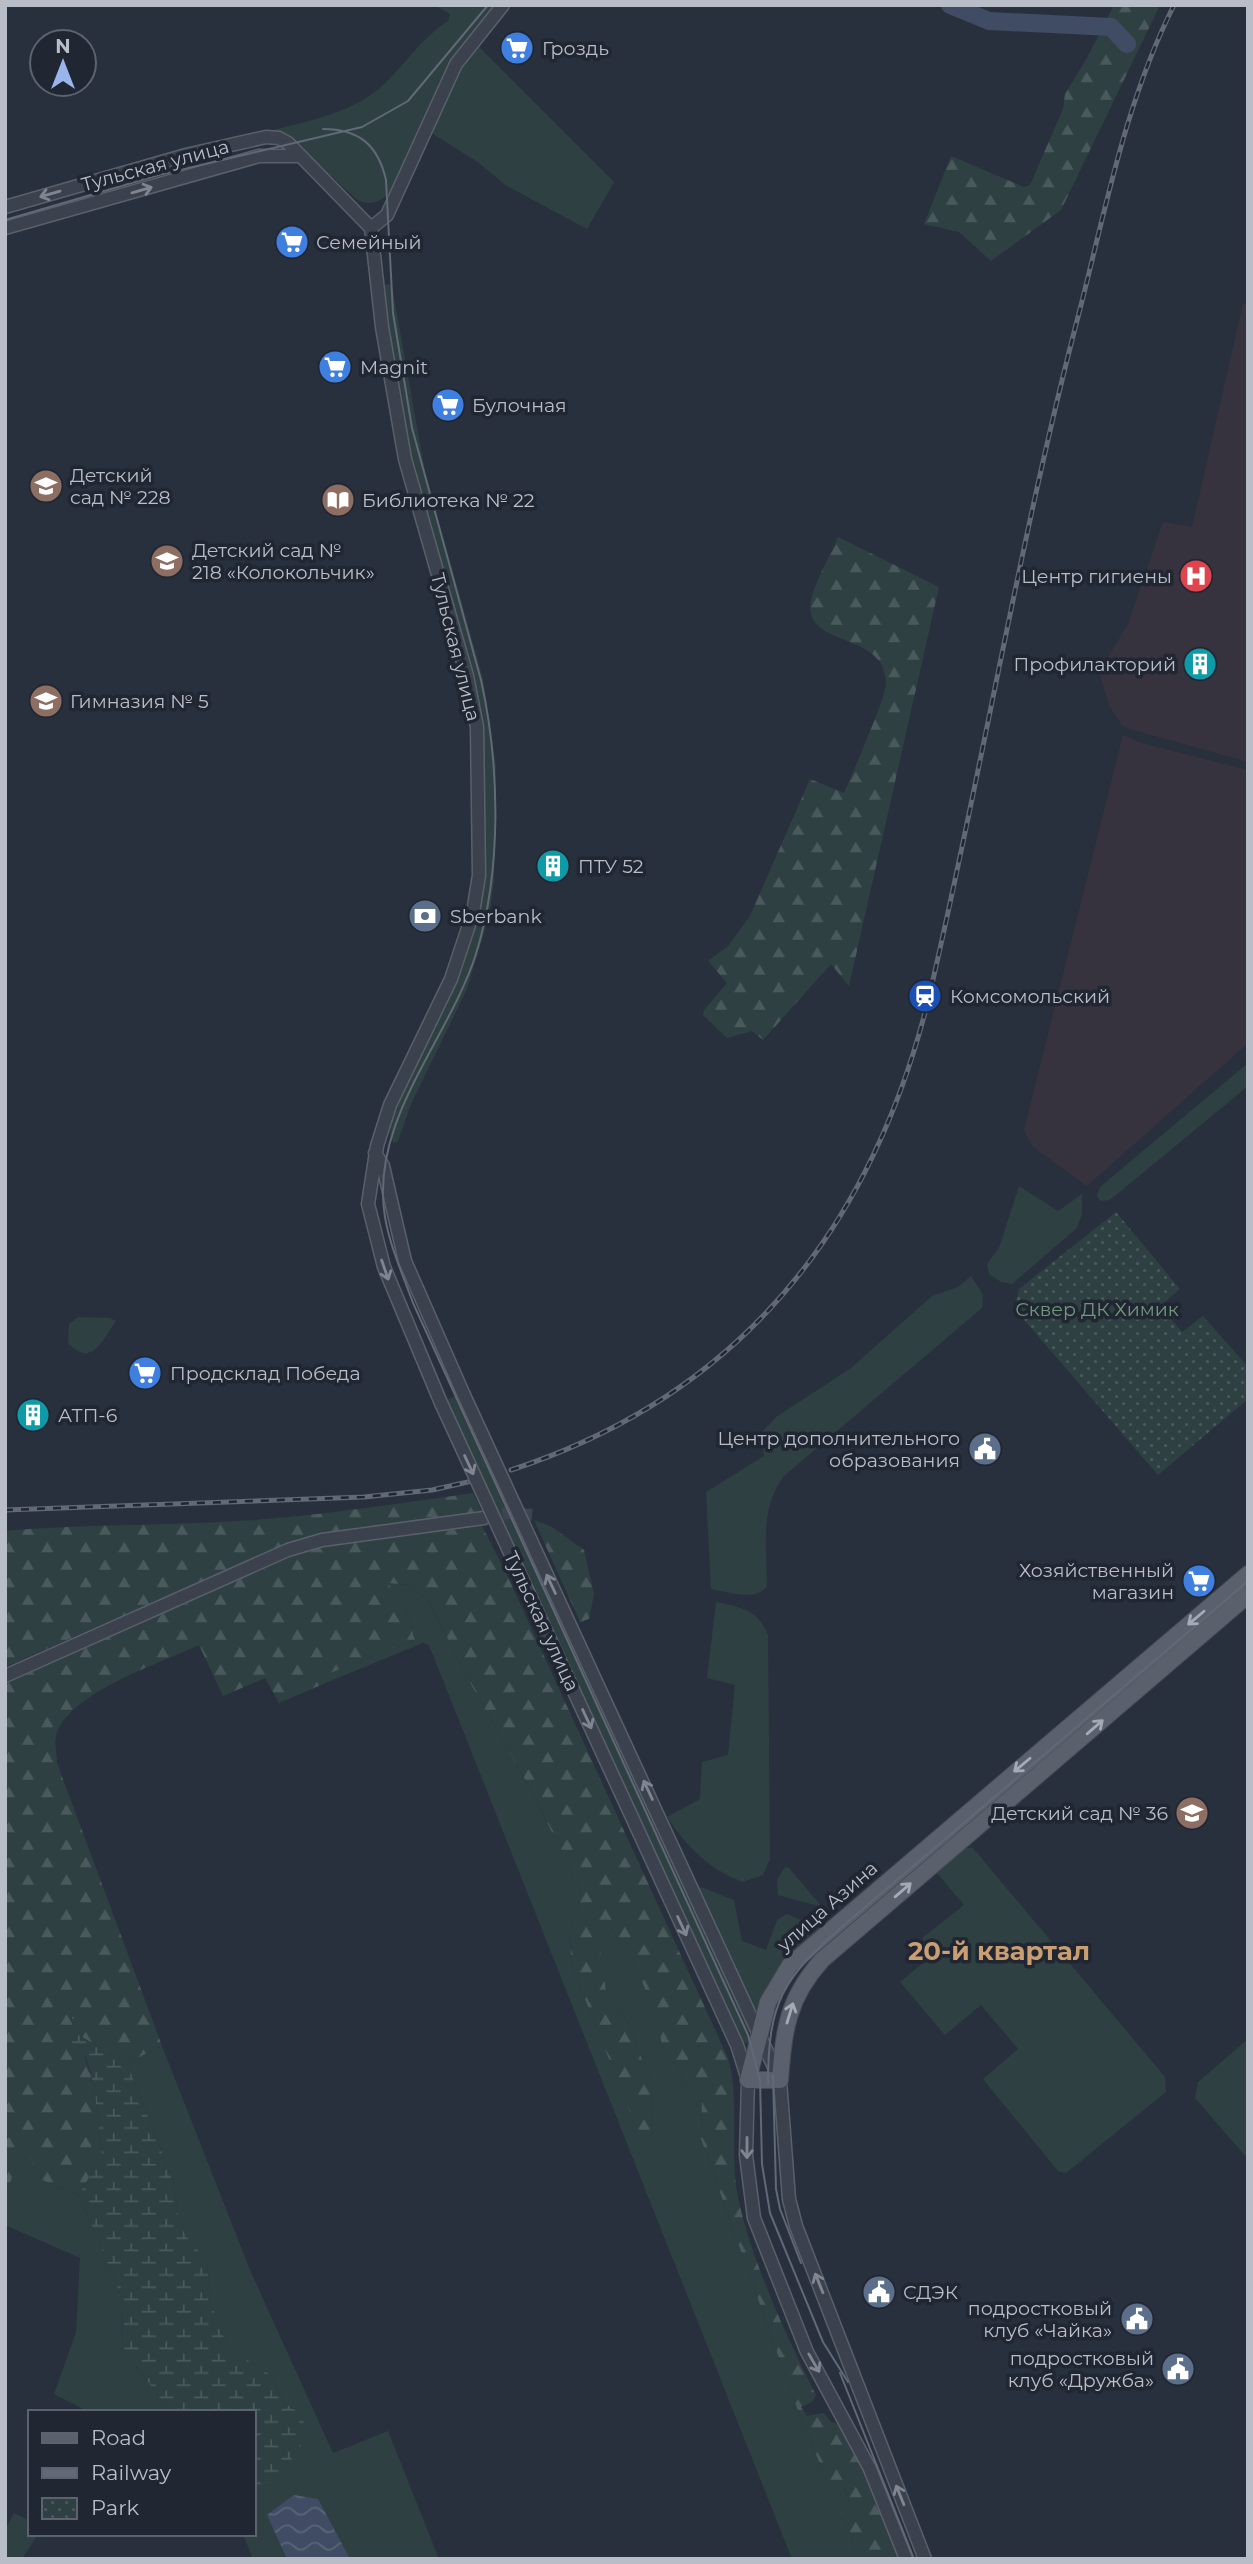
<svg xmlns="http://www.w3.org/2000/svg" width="1253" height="2564" viewBox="0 0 1253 2564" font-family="Montserrat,sans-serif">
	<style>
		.medical { fill: #36333f }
		.grass { fill: #2e4042 }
		.forest { fill: url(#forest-firs) }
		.wetland { fill: url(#wetland-marsh) }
		.park { fill: url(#park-dots) }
		.water { fill: url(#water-waves) }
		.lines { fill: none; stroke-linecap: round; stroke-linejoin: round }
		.river { stroke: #404c64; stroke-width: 18 }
		.minor-tunnel { stroke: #3e4552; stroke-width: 12; stroke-dasharray: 12 6; stroke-linecap: butt }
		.minor-casing { stroke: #5a606b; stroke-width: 15 }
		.major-casing { stroke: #454b56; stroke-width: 18 }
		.minor { stroke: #3c424d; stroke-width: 12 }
		.major { stroke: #5a616d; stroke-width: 16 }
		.tram { stroke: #616876; stroke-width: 2 }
		.rail-casing { stroke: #616876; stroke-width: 5 }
		.rail { stroke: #212732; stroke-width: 2.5; stroke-dasharray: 8; stroke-linecap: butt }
		.minor-bridge-casing { stroke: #5a606b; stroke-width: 15; stroke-linecap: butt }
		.minor-bridge { stroke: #3c424d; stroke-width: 12 }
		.oneway { stroke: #808691 }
		.oneway2 { stroke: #a5abb6 }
		.labels { text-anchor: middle; stroke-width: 7; stroke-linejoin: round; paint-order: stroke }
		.poi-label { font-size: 19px; fill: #b8bdc8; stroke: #212732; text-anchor: start }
		.street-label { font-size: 19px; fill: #b8bdc8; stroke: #212732 }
		.park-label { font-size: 19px; fill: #72967d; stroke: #212732 }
		.district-label { font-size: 26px; font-weight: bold; fill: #c99e73; stroke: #212732 }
	</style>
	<defs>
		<pattern id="forest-firs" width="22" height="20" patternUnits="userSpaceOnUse" patternTransform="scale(1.75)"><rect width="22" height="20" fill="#2e4042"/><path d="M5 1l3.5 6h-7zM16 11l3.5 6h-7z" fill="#4a5a5c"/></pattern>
		<pattern id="wetland-marsh" width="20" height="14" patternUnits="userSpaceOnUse" patternTransform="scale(1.75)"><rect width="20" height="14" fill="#2e4042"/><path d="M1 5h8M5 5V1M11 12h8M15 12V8" fill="none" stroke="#4a5a5c"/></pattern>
		<pattern id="park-dots" width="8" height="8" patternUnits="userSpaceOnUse" patternTransform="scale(1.75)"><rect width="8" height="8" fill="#2e4042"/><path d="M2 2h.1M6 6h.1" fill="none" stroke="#4a5a5c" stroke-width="1.8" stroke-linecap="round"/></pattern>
		<pattern id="water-waves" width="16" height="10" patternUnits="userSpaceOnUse" patternTransform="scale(1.75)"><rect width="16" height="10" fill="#404c64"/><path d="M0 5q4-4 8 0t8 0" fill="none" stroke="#5a6479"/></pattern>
	</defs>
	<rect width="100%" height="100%" fill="#28303d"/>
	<path class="medical" d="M1243,304h5v458l-125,-35 -14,-22 -10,-33 29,-48 35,-102 29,5z
		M1123,735l18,8 107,27v273l-161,143 -55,-40 -8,-16z"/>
	<path class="grass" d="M434,5h62l-45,58 -60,128c-10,11 -21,16 -35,8l-61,-56 -30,-11c39,-10 86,-18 117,-46 23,-21 39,-48 66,-65l2,-7z
		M477,45l137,137 -27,47 -82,-44 -26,-22 -46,-29 -1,-7 29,-62z
		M389,284l3,2 33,186 58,207 13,87 -2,116 -5,35 -22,72 -56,115 -13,37 -4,2 -4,-7 3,-29 75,-157 16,-74 1,-58 -3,-93 -67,-251 -24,-121 -8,-62 2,-6z
		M1248,1063v23l-138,114 -10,1 -3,-5 3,-9z
		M1019,1186l39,25 24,-17v20l-5,14 -65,56 -11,-2 -12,-8 -2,-10 12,-16z
		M971,1276l12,19 -1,13 -198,168c-25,33 -17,71 -17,110 -11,16 -39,6 -56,3l-5,-97 58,-36 -2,-24 14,-15 75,-49 81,-72 26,-9z
		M78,1317l32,1 6,3c-13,18 -24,48 -48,22l1,-19z
		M458,1395l290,633 3,12 -2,3h-4l-7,-9 -292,-634z
		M387,1583l20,2 21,15 45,88 63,111 45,94 -11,35 1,36 79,197 9,-1 -7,-29 -1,-48 -24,-63 -21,-29 -9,-54 9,-16c26,34 55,92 58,135l14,9 7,20 17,7 -1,47 94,264 33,81 12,-5 7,17 -11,4 24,59h-68l-363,-914 -6,-2 -95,39 -4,-7 91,-35 -10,-30z
		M716,1602c26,5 42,8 52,33l2,224 -7,16 -20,7c-33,-12 -56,-35 -76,-65l33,-18 2,-37 26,-7 7,-70 -28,-7z
		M964,1848h9l192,229 1,15 -100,81 -8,-2 -75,-92 35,-30 -37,-44 -36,30 -45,-53 34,-28 -12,-16 42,-33 -28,-33z
		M785,1867l4,1 33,39 -44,-12 -1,-15z
		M701,1887l33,13 8,41 24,9 11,-30 10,-6 33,14 -35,34 -28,56 -58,-127z
		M1248,2039v120l-53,-61 3,-16z
		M162,2046l88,224 83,183 55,-22 51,128h-186l-10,-25h11v-46l16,-3 25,-75 -12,-8 -12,-27 -43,-27 -18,-47 -3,-39 -22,-26 -7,-21 -5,-34 -46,-118z
		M25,2147l17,33 37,15 43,103 1,50 47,64h-81l-35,-18 22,-62 4,-74 -75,-33v-31z
		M14,2513l16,8v13h8l-16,25h-17v-28z"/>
	<path class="forest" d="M1114,5h46l-99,205 -70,51 -32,-29 -35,-8 27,-68 73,31 6,-2 33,-76 2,-15 22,-36z
		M838,537l101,50 -90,399 -18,-22 -68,76 -11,-9 -25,7 -24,-23 1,-5 23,-27 -19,-22 20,-15 22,-30 60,-137 34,14c8,-19 42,-95 42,-110 0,-53 -84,-34 -75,-82 4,-21 19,-44 27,-64z
		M473,1493l9,19 -120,15 -74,16 -283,124v-136c78,-7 157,-5 235,-10 78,-5 155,-17 233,-28z
		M534,1520l18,7 32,23 10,44 -5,25 -9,3z
		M482,1526l24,47 222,485c11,36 3,88 8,128 9,60 51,153 80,209l-4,7 -11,5 6,9 17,-3 7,9 11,3 23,47 34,87h-39l-24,-59 11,-5 -7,-15 -12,4 -33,-81 -94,-264 1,-47 -17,-7 -7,-20 -15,-9c-2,-43 -31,-101 -57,-135l-8,16 8,54 21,29 24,63 1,48 8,29 -10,2 -79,-198 -1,-36 11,-35 -45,-94 -63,-111 -45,-88 -21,-15 -19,-2 17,27 10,30 -90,35 3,7 -49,21 -14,-25 -42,18 -24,-51c-38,18 -132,48 -143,91 -2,7 1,19 1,27l105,283 -35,17 -47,-27 -8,-20 22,70 8,69 -23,40 -37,-15 -17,-32 -20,46v-510l286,-127 32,-10z"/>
	<path class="wetland" d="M72,2013l8,23 47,27 46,118 5,34 7,20 22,27 3,39 18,47 43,27 12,27 12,8 14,19 -11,22 -28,34 -16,3v-76h-84l-47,-64 -1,-50 -43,-103 23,-40 -8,-69 -8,-29 -14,-10z"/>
	<path class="park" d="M1116,1212l64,77 -20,17 22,26 21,-16 45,51v32l-90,76 -139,-161 -3,-12 3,-13z"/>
	<path class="water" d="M294,2495l24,4 32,60h-63l-20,-44z"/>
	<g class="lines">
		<path class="river" d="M950,5l39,16 122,6 16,17"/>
		<path class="minor-tunnel" d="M485,1517l22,-4 25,2"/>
		<defs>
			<path id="minor" d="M5,207l181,-52 80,-18 13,1 9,5 83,85 11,99 23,132 62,217 10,51 2,148 -6,38 -22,66 -61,126 -13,41 -9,58 16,63 57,136
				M5,228l254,-72h40
				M371,228l16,-13 69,-151 47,-59
				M375,1153l8,13 22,95 58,132
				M539,1558l241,522 9,119 7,27 129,333
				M517,1568l220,477 11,35 -2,75 8,63 53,134 63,117 36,90
				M5,1676l283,-126 34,-10 162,-22"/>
			<path id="major" d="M1248,1574l-458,391 -22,37 -20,78h32c4,-50 7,-81 42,-120l426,-365"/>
		</defs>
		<use href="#minor" class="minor-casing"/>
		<use href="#major" class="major-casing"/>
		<use href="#minor" class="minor"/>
		<use href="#major" class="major"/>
		<path class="tram" d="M323,129c36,0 55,16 63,51l7,133 19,115 69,252c19,86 21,190 -5,274 -28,87 -107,167 -91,263 5,30 18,58 28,86l335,732 12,45 2,84 8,49 53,129 25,40
			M5,220l154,-45 203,-48 46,-26 80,-96
			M773,2075l3,114 4,20 21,54
			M768,2085c0,-83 14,-106 76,-160l404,-344
			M840,2373l74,186"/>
		<defs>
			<path id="rail" d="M511,1470c230,-75 361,-242 418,-473 53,-227 91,-458 150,-684 27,-105 46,-210 95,-308
				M5,1510l359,-13 68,-7 36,-8"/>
		</defs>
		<use href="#rail" class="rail-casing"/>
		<use href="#rail" class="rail"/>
		<defs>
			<path id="minor-bridge" d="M463,1393l76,165
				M441,1403l76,165"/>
		</defs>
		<use href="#minor-bridge" class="minor-bridge-casing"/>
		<use href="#minor-bridge" class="minor-bridge"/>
	</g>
	<defs><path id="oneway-shaft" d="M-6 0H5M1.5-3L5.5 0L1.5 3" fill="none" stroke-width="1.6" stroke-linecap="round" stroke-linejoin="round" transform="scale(1.75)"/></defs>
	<g class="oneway">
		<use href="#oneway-shaft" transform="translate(142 190) rotate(-16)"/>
		<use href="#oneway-shaft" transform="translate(50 194) rotate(164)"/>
		<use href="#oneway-shaft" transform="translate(385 1270) rotate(71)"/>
		<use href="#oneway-shaft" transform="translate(469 1465) rotate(65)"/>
		<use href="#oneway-shaft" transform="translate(551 1584) rotate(-115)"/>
		<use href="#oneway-shaft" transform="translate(587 1719) rotate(65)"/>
		<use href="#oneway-shaft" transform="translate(648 1790) rotate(-115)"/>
		<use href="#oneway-shaft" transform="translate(682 1926) rotate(65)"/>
		<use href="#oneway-shaft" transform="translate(747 2148) rotate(90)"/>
		<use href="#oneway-shaft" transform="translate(819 2283) rotate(-112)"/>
		<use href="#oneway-shaft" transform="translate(814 2363) rotate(60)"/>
		<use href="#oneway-shaft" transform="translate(900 2495) rotate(-112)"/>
	</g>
	<g class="oneway2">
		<use href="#oneway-shaft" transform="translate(1196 1618) rotate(140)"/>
		<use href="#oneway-shaft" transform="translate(1095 1727) rotate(-41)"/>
		<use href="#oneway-shaft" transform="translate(1022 1765) rotate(140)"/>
		<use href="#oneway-shaft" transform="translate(903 1890) rotate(-41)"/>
		<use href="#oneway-shaft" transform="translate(790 2013) rotate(-73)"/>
	</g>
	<defs>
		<symbol id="supermarket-disc" viewBox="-11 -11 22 22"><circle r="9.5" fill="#3f7fe0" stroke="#212732"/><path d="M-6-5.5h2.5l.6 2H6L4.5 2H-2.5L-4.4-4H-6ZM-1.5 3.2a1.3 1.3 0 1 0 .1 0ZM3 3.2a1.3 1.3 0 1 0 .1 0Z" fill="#fff"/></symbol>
		<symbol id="school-disc" viewBox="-11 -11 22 22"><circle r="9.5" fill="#8d6e63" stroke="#212732"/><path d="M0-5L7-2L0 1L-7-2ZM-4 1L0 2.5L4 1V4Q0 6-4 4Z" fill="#fff"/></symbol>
		<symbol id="library-disc" viewBox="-11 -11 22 22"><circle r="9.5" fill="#8d6e63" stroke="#212732"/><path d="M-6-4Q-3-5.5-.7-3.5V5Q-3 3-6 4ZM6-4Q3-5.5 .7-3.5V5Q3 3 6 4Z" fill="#fff"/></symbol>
		<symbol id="hospital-disc" viewBox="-11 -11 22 22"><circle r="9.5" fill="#e0444e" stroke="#212732"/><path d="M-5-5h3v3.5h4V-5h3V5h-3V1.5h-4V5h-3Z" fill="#fff"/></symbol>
		<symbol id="building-disc" viewBox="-11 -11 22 22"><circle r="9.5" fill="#0f9aa8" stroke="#212732"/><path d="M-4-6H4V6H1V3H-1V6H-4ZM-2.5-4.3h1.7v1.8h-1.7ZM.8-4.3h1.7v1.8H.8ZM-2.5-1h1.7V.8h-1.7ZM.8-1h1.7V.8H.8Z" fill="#fff"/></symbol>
		<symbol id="bank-disc" viewBox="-11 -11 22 22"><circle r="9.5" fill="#5c6f8a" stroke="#212732"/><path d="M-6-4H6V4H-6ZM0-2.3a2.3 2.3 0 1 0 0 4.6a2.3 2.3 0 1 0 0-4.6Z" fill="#fff"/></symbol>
		<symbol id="station-disc" viewBox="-11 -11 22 22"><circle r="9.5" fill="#1a4fb4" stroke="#212732"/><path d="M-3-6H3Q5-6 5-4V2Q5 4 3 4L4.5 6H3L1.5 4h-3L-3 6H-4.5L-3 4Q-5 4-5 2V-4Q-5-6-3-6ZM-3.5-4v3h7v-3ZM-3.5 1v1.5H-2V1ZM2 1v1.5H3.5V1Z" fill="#fff"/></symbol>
		<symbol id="civic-disc" viewBox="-11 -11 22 22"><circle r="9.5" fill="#5c6f8a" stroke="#212732"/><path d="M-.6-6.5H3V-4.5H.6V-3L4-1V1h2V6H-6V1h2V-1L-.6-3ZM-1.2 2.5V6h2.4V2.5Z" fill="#fff"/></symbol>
	</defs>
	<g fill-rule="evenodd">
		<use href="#supermarket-disc" x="498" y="29" width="38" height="38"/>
		<use href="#supermarket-disc" x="273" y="223" width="38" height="38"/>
		<use href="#supermarket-disc" x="316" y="348" width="38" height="38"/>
		<use href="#supermarket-disc" x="429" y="386" width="38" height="38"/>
		<use href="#school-disc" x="27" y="467" width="38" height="38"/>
		<use href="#library-disc" x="319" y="481" width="38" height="38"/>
		<use href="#school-disc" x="148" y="542" width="38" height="38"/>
		<use href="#hospital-disc" x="1177" y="557" width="38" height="38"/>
		<use href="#building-disc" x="1181" y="645" width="38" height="38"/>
		<use href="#school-disc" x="27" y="682" width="38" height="38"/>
		<use href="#building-disc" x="534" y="847" width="38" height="38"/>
		<use href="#bank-disc" x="406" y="897" width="38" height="38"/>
		<use href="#station-disc" x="906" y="977" width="38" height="38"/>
		<use href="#supermarket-disc" x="126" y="1354" width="38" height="38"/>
		<use href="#building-disc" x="14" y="1396" width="38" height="38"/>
		<use href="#civic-disc" x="966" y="1430" width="38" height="38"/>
		<use href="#supermarket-disc" x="1180" y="1562" width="38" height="38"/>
		<use href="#school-disc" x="1173" y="1794" width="38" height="38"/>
		<use href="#civic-disc" x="860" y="2273" width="38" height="38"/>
		<use href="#civic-disc" x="1118" y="2300" width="38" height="38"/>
		<use href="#civic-disc" x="1159" y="2350" width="38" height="38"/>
	</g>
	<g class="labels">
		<g class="poi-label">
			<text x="542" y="55">Гроздь</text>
			<text x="316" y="249">Семейный</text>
			<text x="360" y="374">Magnit</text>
			<text x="472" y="412">Булочная</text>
			<text x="70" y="482">Детский<tspan x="70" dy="22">сад № 228</tspan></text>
			<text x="362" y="507">Библиотека № 22</text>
			<text x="192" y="557">Детский сад №<tspan x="192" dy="22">218 «Колокольчик»</tspan></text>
			<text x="1172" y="583" text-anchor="end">Центр гигиены</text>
			<text x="1176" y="671" text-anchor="end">Профилакторий</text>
			<text x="70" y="708">Гимназия № 5</text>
			<text x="578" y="873">ПТУ 52</text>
			<text x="450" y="923">Sberbank</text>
			<text x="950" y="1003">Комсомольский</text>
			<text x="170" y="1380">Продсклад Победа</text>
			<text x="58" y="1422">АТП-6</text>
			<text x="960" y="1445" text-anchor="end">Центр дополнительного<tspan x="960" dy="22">образования</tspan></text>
			<text x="1174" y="1577" text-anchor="end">Хозяйственный<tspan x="1174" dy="22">магазин</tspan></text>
			<text x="1168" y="1820" text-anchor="end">Детский сад № 36</text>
			<text x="903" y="2299">СДЭК</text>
			<text x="1112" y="2315" text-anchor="end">подростковый<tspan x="1112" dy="22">клуб «Чайка»</tspan></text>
			<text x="1154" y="2365" text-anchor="end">подростковый<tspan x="1154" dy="22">клуб «Дружба»</tspan></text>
		</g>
		<g class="street-label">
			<text transform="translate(155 165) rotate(-15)" y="7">Тульская улица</text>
			<text transform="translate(456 647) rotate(76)" y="7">Тульская улица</text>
			<text transform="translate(542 1621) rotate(65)" y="7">Тульская улица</text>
			<text transform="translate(827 1906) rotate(-41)" y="7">улица Азина</text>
		</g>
		<g class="park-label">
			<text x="1097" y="1316">Сквер ДК Химик</text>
		</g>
		<g class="district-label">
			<text x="999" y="1960">20-й квартал</text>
		</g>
	</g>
	<rect width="1253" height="2564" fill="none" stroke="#b8bdc8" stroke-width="14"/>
	<rect x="28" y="2410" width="228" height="126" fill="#212732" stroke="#5d636e" stroke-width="2"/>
	<rect x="42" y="2433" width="35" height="10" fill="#5a616d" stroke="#5d636e" stroke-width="2"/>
	<text x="91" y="2445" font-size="21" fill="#b8bdc8">Road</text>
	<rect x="42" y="2468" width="35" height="10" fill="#616876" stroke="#5d636e" stroke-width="2"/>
	<text x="91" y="2480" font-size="21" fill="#b8bdc8">Railway</text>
	<rect x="42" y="2498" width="35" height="21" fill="url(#park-dots)" stroke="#5d636e" stroke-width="2"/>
	<text x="91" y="2515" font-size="21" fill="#b8bdc8">Park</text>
	<g transform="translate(63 63)"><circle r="33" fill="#212732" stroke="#5d636e" stroke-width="2"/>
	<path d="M0-5L12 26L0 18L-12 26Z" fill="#9ab4ec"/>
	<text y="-10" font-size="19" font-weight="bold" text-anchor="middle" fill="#b8bdc8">N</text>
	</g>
</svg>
